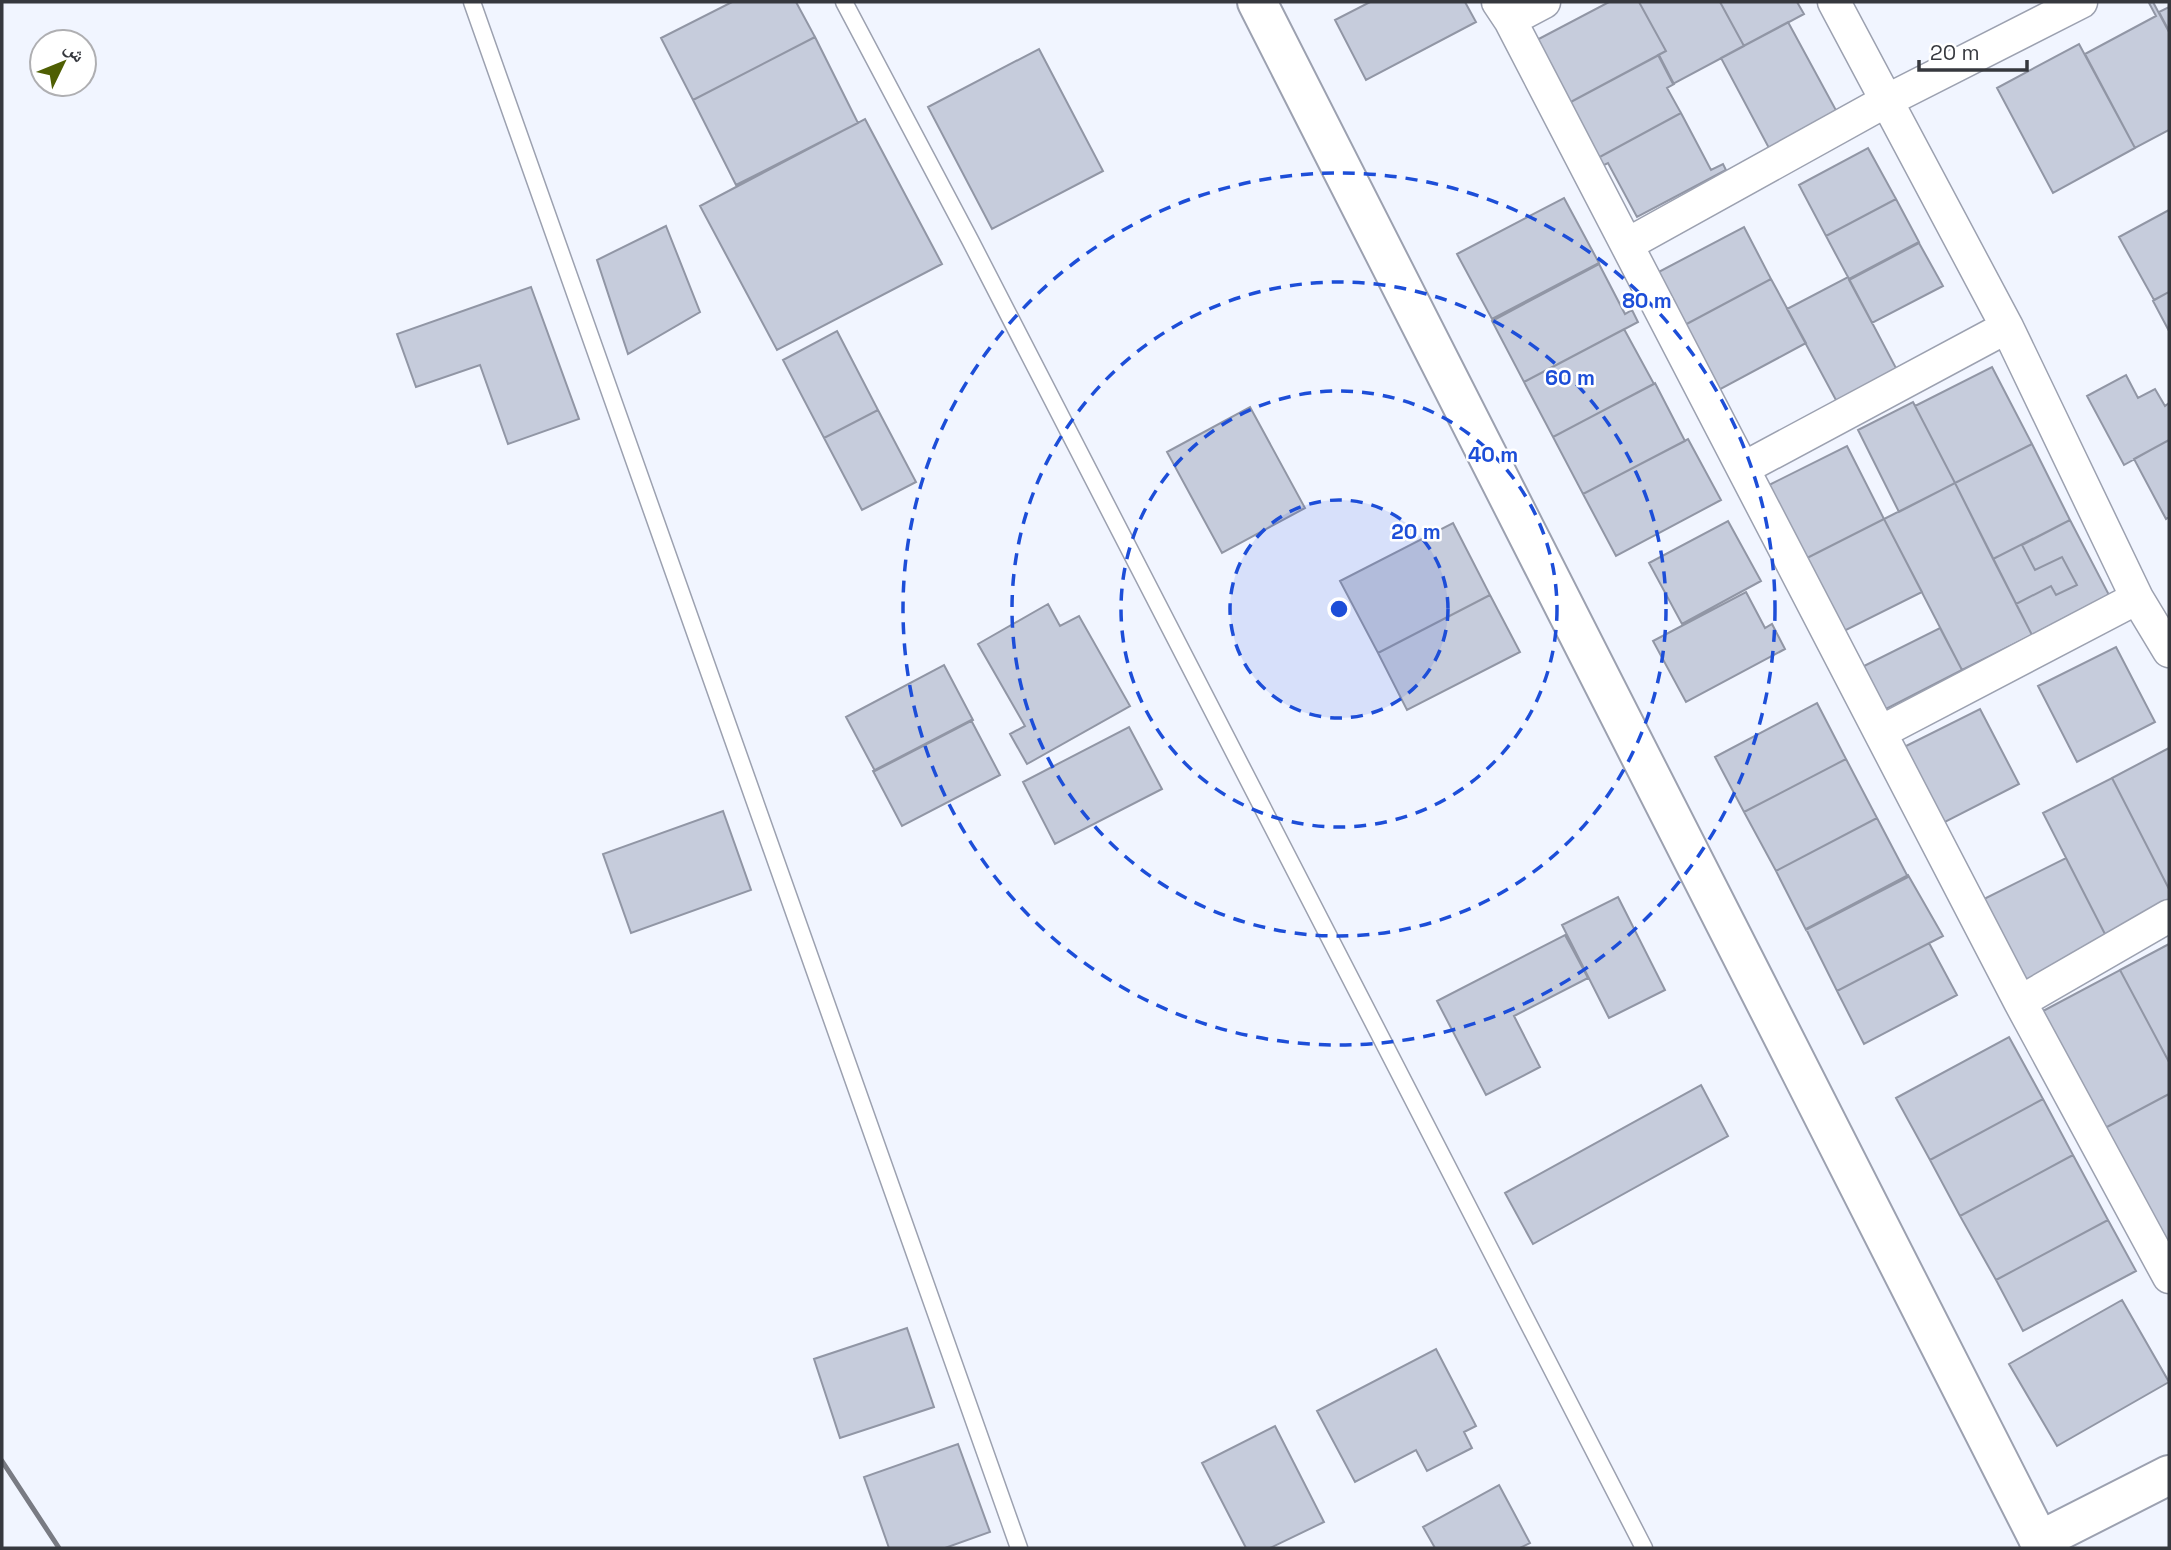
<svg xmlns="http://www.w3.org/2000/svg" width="2171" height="1550" viewBox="0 0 2171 1550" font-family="'Space Grotesk','Noto Naskh Arabic',sans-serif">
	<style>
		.building { fill: #c6ccdc; stroke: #9196a5; stroke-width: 2 }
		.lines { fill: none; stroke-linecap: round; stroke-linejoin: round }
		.service-casing { stroke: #9ca1b0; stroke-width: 19 }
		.minor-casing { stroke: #9ca1b0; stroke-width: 35 }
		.tertiary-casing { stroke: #9ca1b0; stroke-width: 42 }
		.secondary-casing { stroke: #9ca1b0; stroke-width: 42 }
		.service { stroke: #fff; stroke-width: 16 }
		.minor { stroke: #fff; stroke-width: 32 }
		.tertiary { stroke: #fff; stroke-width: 38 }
		.secondary { stroke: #fff; stroke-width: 38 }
		.rail { stroke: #797b83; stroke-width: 5 }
		.ring { fill: none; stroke: #1d4ed8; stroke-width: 3.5; stroke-dasharray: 12 9 }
		.centre { fill: #1d4ed8; stroke: #fff; stroke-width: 3.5 }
		.ring-label { font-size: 21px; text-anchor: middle; font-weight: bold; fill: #1d4ed8; stroke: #fff; stroke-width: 5; stroke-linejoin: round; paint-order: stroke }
	</style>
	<rect width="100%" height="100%" fill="#f1f5ff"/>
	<path class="building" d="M732,2h64l19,35 -122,63 -32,-62z
		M1370,2h95l11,20 -110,58 -31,-60z
		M1609,2h30l27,49 -99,53 -34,-62z
		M1639,2h81l24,44 -71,38 -15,-29 8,-4z
		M1720,2h77l7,12 -60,32z
		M2153,2l16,30v98l-34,18 -50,-94 71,-38 -7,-13z
		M2169,7v24l-10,-19z
		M1788,22l50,92 -68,36 -49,-92z
		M815,37l43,86 -122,62 -43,-85z
		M2079,44l56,104 -82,45 -56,-105z
		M1039,49l64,122 -111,58 -64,-122z
		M1659,55l15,29 -7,4 14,25 -85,46 -29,-55z
		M1681,113l30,57 12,-6 3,6 -89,47 -29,-54 -8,4 -4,-8z
		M865,119l77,145 -165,86 -77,-144z
		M1868,148l28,51 -70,37 -27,-51z
		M1564,198l35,65 -107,56 -35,-65z
		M1896,199l23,43 -70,37 -23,-43z
		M2169,210v82l-15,8 -35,-63z
		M666,226l34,86 -72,42 -31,-94z
		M1744,227l27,52 -90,48 -28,-52z
		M1919,243l24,43 -71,37 -23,-43z
		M1599,264l26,50 7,-4 6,12 -114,60 -32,-61z
		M1848,277l49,93 -60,32 -50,-93z
		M1771,279l35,64 -91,49 -34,-65z
		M531,287l48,132 -71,25 -28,-79 -64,22 -19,-53z
		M2169,292v39l-16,-30z
		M1624,329l30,55 -101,53 -29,-55z
		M837,331l41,79 -54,28 -41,-78z
		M1992,367l40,77 -77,39 -40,-77z
		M2126,375l12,23 17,-9 10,17 4,-3v37l-45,25 -37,-69z
		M1655,383l30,58 -102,53 -30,-57z
		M1913,402l42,81 -56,29 -41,-82z
		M1250,407l55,101 -83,45 -55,-101z
		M878,410l38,72 -54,28 -38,-72z
		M1688,439l33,61 -105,56 -33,-62z
		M2169,440v77l-3,2 -32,-60z
		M2032,444l38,76 -77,39 -38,-76z
		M1847,446l37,73 -77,39 -38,-73z
		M1955,483l77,152 -70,35 -78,-151z
		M1884,519l38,73 -78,39 -37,-73z
		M2070,520l39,75 -77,40 -39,-76z
		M2070,520l39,75 -77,40 -16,-31 35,-18 5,9 21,-10 -15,-28 -27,13 -13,-25z
		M1728,521l33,60 -79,43 -33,-61z
		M1453,523l37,72 -112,58 -38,-72z
		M1746,592l19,36 7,-4 13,25 -99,53 -33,-61z
		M1490,595l30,57 -113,58 -29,-57z
		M1048,604l12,22 19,-10 51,90 -103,58 -17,-30 15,-8 -47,-82z
		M1940,628l22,42 -78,40 -22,-43z
		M2116,647l39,75 -78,40 -39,-76z
		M944,665l29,55 -98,51 -29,-54z
		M1817,703l29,56 -102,53 -29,-55z
		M1980,709l39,75 -78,40 -39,-76z
		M971,720l29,55 -98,51 -29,-55z
		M1129,727l33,62 -107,55 -32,-62z
		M2169,748v141l-57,-111z
		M1846,759l31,59 -101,53 -32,-59z
		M2112,778l57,111v20l-61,31 -65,-127z
		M723,811l28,79 -120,43 -28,-79z
		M1877,818l31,59 -102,53 -30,-59z
		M2066,858l42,82 -86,44 -42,-83z
		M1908,875l35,61 -106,55 -31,-62z
		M1618,897l47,93 -56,28 -47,-93z
		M1565,935l23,43 -74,38 26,51 -54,28 -49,-94z
		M1929,943l28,52 -93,49 -27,-53z
		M2169,944v118l-49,-92z
		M2120,970l49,92v32l-64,34 -62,-117z
		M2009,1037l34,62 -113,61 -34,-62z
		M1701,1085l27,51 -195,108 -28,-51z
		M2169,1094v144l-3,2 -61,-112z
		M2043,1099l30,56 -113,61 -30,-56z
		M2073,1155l35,65 -112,60 -36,-64z
		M2108,1220l28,51 -113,60 -27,-51z
		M2122,1300l47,82 -112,64 -48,-82z
		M907,1328l27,79 -94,31 -26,-79z
		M1436,1349l40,77 -12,6 8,16 -45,23 -11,-21 -61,32 -38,-71z
		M1275,1426l49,96 -54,26h-24l-44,-85z
		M958,1444l32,88 -45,16h-56l-25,-71z
		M1499,1485l31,58 -10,5h-85l-12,-21z"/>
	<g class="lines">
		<defs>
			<path id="service" d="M472,2l547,1546
				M844,2l126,238 674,1308"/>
			<path id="minor" d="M1498,2l12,18 510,982 149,275
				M1834,2l173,325 130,271 32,53
				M1510,20l34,-18
				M1628,244l258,-143 195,-99
				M1744,468l263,-141
				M1881,732l256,-134
				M2020,1002l149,-86"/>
			<path id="tertiary" d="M1257,2l786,1546"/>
			<path id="secondary" d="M2039,1541l130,-66"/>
		</defs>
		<use href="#service" class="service-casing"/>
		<use href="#minor" class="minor-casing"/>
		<use href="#tertiary" class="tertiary-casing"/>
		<use href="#secondary" class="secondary-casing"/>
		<use href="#service" class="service"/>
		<use href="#minor" class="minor"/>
		<use href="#tertiary" class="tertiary"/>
		<use href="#secondary" class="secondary"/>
		<path class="rail" d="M2,1461l57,87"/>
	</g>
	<circle cx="1339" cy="609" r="109" fill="#1d4ed8" fill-opacity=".12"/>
	<g class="ring">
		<circle cx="1339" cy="609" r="109"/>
		<circle cx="1339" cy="609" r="218"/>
		<circle cx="1339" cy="609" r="327"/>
		<circle cx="1339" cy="609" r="436"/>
	</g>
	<circle cx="1339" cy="609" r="10" class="centre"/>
	<g class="ring-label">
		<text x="1647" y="308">80 m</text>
		<text x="1570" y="385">60 m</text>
		<text x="1493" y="462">40 m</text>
		<text x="1416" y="539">20 m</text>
	</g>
	<rect width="2171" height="1550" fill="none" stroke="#36383e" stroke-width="7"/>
	<g transform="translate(63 63) rotate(47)"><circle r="33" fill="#ffffff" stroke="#afafb2" stroke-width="2"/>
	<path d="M0-5L12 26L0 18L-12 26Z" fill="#4f5f03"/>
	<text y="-10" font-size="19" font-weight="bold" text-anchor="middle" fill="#36383e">ش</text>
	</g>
	<path d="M1919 60v10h108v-10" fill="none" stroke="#36383e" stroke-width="3.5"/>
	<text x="1930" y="60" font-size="21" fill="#36383e" stroke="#ffffff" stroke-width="5" paint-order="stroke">20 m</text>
</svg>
